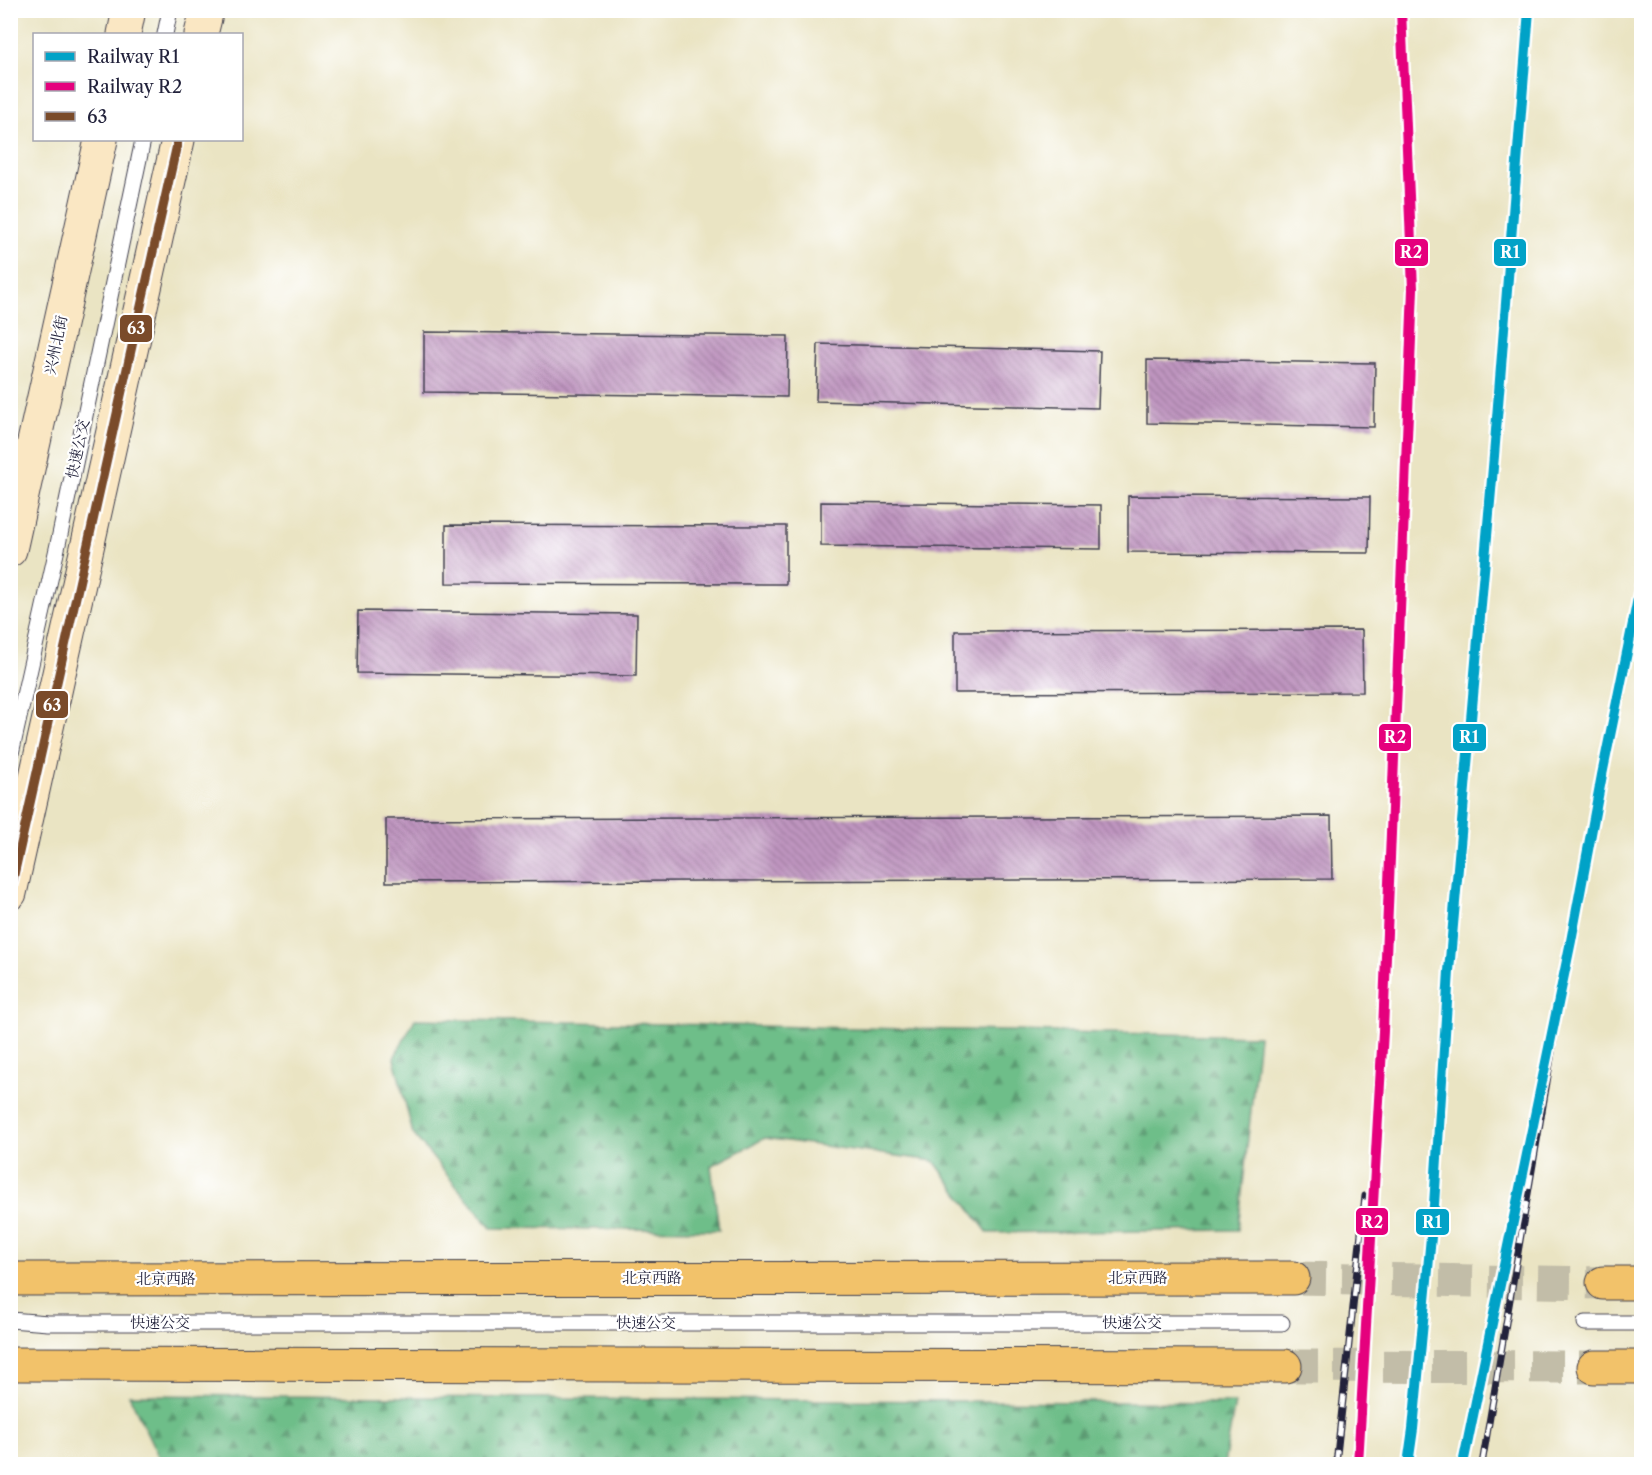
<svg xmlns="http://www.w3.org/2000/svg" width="1652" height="1475" viewBox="0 0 1652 1475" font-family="'Libre Caslon Text','Noto Serif SC',serif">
  <defs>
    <pattern id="forest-firs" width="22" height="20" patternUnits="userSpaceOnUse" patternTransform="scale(1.5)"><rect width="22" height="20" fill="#6ebe89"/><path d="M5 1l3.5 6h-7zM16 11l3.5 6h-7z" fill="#5a9a71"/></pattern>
    <pattern id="building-back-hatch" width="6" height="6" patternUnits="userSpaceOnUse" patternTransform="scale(1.5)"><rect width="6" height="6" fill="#bf95c0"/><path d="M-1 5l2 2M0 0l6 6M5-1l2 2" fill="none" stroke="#9b799d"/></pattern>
  </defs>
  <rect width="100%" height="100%" fill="#fff"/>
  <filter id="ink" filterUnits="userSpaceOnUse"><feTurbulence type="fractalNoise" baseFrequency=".0167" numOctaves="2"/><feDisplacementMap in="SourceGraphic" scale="12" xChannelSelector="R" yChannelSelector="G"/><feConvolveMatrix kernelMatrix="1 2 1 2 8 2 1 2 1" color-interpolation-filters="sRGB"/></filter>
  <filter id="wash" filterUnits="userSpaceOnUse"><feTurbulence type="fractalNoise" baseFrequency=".008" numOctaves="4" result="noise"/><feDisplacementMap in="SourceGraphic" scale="24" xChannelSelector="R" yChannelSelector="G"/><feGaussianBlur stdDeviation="1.35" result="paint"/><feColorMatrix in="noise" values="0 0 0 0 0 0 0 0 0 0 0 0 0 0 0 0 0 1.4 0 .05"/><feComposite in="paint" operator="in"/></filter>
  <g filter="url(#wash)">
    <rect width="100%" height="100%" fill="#eae4c3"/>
    <path fill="url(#forest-firs)" stroke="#487062" stroke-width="1.5" d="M415,1019l844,17 -21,194 -250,3 -54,-72 -169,-23 -54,28 8,64 -228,-2 -78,-94 -19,-76z
      M129,1395l1106,8 -11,61h-1062z"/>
    <g id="blocks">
      <path fill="url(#building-back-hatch)" d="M424,332l364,4 -1,61 -363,-5z
        M818,344l282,7 -2,57 -282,-7z
        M1147,360l228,3 -1,64 -227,-4z
        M1128,496l242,1 -1,56 -241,-1z
        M821,502l280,3v44l-280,-3z
        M446,525l340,1v58l-340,-1z
        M358,611l279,3 -1,62 -279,-3z
        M1362,630l1,62 -408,1v-62z
        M1331,816l1,63 -946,3v-63z"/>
    </g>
  </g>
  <g filter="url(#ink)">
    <use href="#blocks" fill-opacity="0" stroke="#403f4f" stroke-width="1.5"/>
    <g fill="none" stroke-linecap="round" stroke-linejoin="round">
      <path stroke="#c2bda8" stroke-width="33" stroke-dasharray="33 16" stroke-linecap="butt" d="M1293,1278l310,5
        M1285,1366l309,1"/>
      <g stroke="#403f4f" stroke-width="17">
        <path id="lane" d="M165,34l5,-24
          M10,758l48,-214 85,-404
          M10,1320l38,3h1234
          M1585,1323h57"/>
      </g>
      <g stroke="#403f4f" stroke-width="35">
        <path id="secondary" d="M124,34l5,-24
          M201,34l6,-24
          M10,550l91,-410
          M10,893l168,-753"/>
      </g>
      <g stroke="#403f4f" stroke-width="35">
        <path id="primary" d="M10,1279l1283,-1
          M1603,1283h39
          M10,1364l1275,2
          M1594,1367h48"/>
      </g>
      <use href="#lane" stroke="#fff" stroke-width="15"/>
      <use href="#secondary" stroke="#fae7c3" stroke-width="33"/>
      <use href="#primary" stroke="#f2c26a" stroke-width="33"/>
      <g stroke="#22223b" stroke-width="7">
        <path id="rail" d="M1336,1464l29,-268
          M1358,1464l25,-433 30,-742 -12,-279
          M1482,1464l89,-523"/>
      </g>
      <use href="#rail" stroke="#fff" stroke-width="4.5" stroke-dasharray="14" stroke-linecap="butt"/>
      <g stroke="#fff" stroke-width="14">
        <path id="bus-1" d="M10,893l168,-753"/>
      </g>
      <use href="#bus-1" stroke="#7a4b2a" stroke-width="9"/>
      <g stroke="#fff" stroke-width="15">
        <path id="rail-1" d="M1408,1464l5,-35 21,-224 15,-234 45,-515 35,-446
          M1463,1464l108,-523 31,-166 40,-196"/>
      </g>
      <g stroke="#fff" stroke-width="15">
        <path id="rail-2" d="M1358,1464l25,-433 30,-742 -12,-279"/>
      </g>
      <use href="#rail-1" stroke="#02a2c7" stroke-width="10"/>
      <use href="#rail-2" stroke="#e5007d" stroke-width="10"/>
    </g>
  </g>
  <g text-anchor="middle" stroke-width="4.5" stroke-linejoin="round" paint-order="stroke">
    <g font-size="15" fill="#22223b" stroke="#fff">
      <text transform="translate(56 345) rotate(-78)" y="5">兴州北街</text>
      <text transform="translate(78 449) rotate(-78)" y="5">快速公交</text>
      <text x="652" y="1283">北京西路</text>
      <text x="1138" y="1283">北京西路</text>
      <text x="166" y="1284">北京西路</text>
      <text x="160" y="1328">快速公交</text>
      <text x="646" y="1328">快速公交</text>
      <text x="1132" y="1328">快速公交</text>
    </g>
  </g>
  <g stroke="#fff" stroke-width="2">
    <rect x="1394" y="238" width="35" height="29" rx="6" fill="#e5007d"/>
    <rect x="1493" y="238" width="34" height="29" rx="6" fill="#02a2c7"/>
    <rect x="119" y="314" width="34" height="29" rx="6" fill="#7a4b2a"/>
    <rect x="35" y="690" width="34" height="29" rx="6" fill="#7a4b2a"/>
    <rect x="1452" y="723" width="35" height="29" rx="6" fill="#02a2c7"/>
    <rect x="1378" y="723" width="34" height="29" rx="6" fill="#e5007d"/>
    <rect x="1355" y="1207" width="34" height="29" rx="6" fill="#e5007d"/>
    <rect x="1415" y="1208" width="35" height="28" rx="6" fill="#02a2c7"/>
  </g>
  <g font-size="16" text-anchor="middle" font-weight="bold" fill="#fff">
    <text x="1411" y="258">R2</text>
    <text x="1510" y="258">R1</text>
    <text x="136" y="334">63</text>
    <text x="52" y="711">63</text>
    <text x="1469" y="743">R1</text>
    <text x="1395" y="743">R2</text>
    <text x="1372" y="1228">R2</text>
    <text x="1432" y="1228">R1</text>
  </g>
  <rect width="1652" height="1475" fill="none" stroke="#fff" stroke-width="36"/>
  <rect x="33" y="33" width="210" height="108" fill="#ffffff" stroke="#a7a7b1" stroke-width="1.5"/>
  <rect x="45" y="52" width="30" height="9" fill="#02a2c7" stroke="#a7a7b1" stroke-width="1.5"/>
  <text x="87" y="63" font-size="18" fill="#22223b">Railway R1</text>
  <rect x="45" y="82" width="30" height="9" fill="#e5007d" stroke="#a7a7b1" stroke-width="1.5"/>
  <text x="87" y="93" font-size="18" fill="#22223b">Railway R2</text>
  <rect x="45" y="112" width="30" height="9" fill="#7a4b2a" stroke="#a7a7b1" stroke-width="1.5"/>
  <text x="87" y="123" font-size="18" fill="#22223b">63</text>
</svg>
